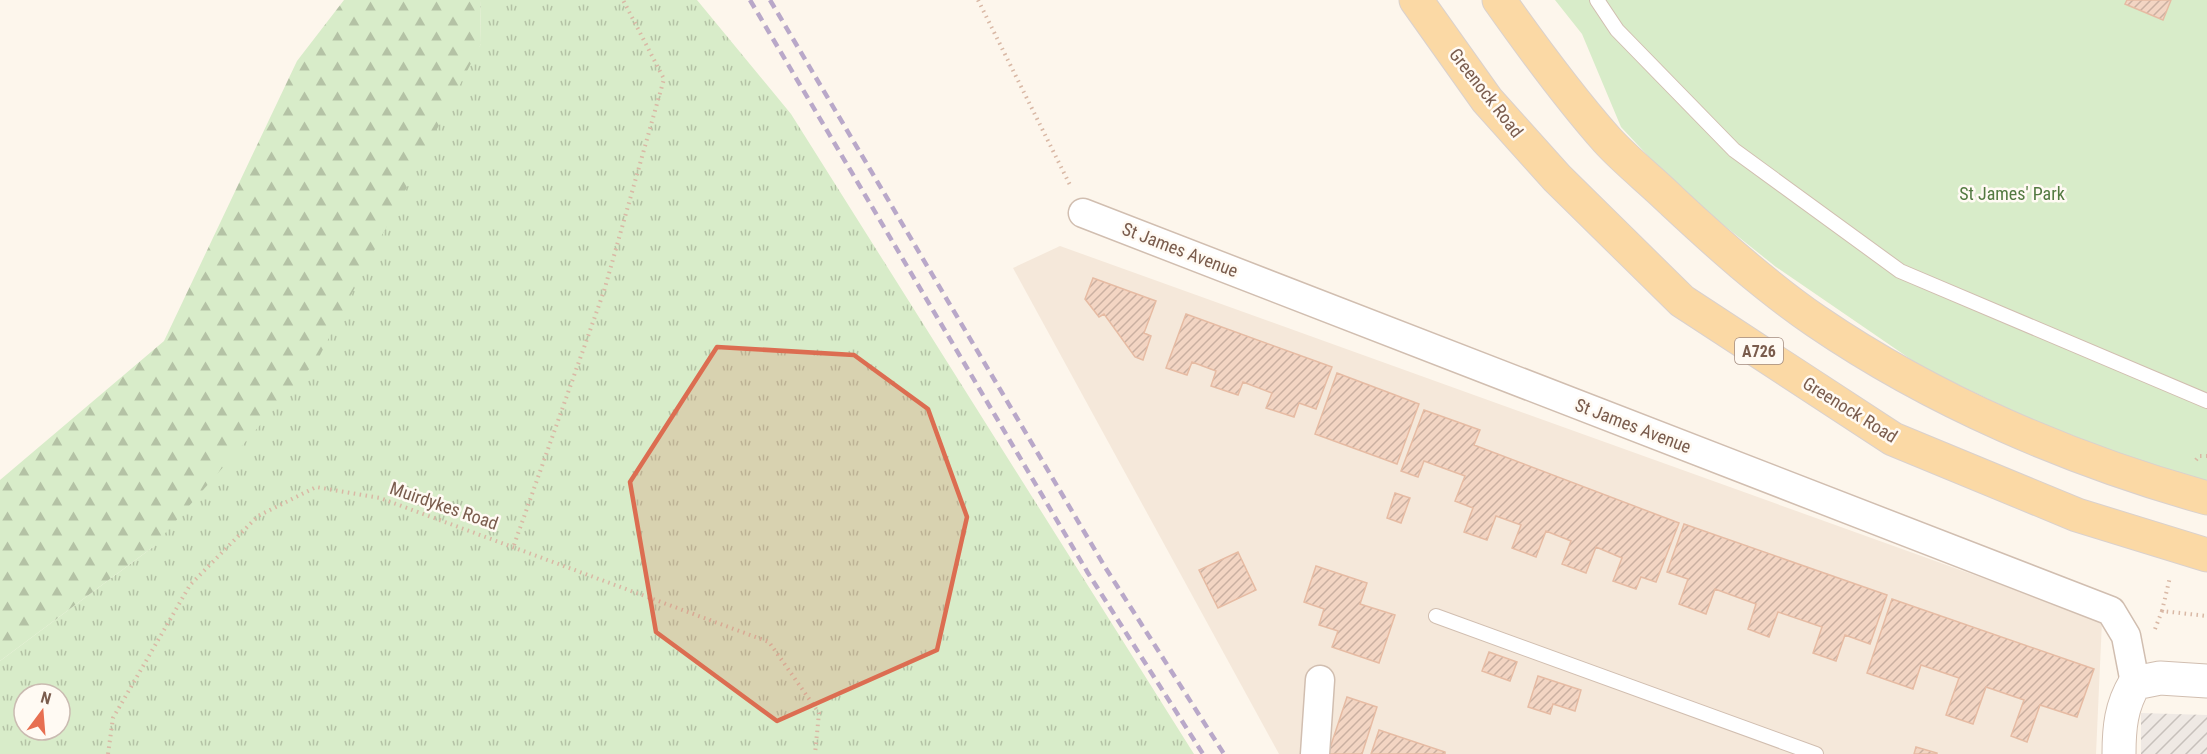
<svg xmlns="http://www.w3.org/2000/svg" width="2207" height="754" viewBox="0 0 2207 754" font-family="'Roboto Condensed',sans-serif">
  <defs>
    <pattern id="industrial-furrows" width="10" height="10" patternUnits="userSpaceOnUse" patternTransform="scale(1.5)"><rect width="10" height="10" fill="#efe9e4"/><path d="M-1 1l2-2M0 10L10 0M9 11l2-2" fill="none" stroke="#c7c0bb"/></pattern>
    <pattern id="grass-tufts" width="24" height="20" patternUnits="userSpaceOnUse" patternTransform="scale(1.5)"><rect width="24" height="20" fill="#d8ecc9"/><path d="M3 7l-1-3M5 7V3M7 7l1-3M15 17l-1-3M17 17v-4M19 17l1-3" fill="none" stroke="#b4c2a5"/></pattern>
    <pattern id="forest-firs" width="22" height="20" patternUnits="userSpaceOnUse" patternTransform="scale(1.5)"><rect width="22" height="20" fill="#d8ecc9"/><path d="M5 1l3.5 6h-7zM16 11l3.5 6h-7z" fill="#b4c2a5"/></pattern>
    <pattern id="building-hatch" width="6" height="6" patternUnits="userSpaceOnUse" patternTransform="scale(1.5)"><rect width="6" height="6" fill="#f3d5c3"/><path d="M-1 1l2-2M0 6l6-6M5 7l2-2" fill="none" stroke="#cab0a1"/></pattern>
  </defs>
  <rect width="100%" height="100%" fill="#fdf6ec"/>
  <path fill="#f5e8da" d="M1060,246l1042,375 -6,133h-817l-266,-486z"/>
  <path fill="url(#industrial-furrows)" d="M2141,713l66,2v39h-66z"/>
  <path fill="url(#grass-tufts)" fill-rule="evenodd" d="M480,0h217l94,114 403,640h-1194v-93l153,-114 328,-503zM24,694h36v36h-36z"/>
  <path fill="url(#forest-firs)" d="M344,0h136l1,44 -163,315 -165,188 -153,114v-181l164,-139 133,-280z"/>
  <path fill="#d8ecc9" d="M1555,0h652v482l-47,-13 -130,-50 -108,-52 -146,-100 -96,-77 -59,-63 -39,-93z"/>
  <path fill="url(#building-hatch)" stroke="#e6bba3" stroke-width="1.5" d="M2127,0h44l-8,20 -38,-16z
    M1093,278l63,23 -12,32 7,3 -8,24 -8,-3 -31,-43 -5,3 -14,-18z
    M1186,314l146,53 -16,42 -17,-6 -5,14 -28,-9 6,-15 -29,-11 -5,13 -27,-9 5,-15 -24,-9 -5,13 -21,-7z
    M1337,373l82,31 -22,60 -82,-30z
    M1424,410l56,20 -6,15 205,78 -23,59 -15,-5 -5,12 -23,-8 9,-23 -26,-11 -10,26 -24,-9 9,-23 -25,-10 -10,26 -24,-9 9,-23 -25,-9 -9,24 -23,-8 9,-24 -18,-7 10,-25 -41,-15 -6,16 -17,-6z
    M1395,493l15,5 -9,25 -14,-5z
    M1684,524l203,71 -17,49 -25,-9 -9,26 -23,-8 9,-26 -44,-15 -9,25 -21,-8 8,-25 -41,-15 -9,25 -27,-10 9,-25 -21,-7z
    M1238,552l18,38 -38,18 -19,-38z
    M1316,566l51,17 -7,21 35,11 -16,48 -47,-16 6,-16 -19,-6 5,-16 -20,-7z
    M1892,599l202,70 -17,48 -37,-12 -13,37 -16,-6 13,-36 -38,-13 -13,37 -27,-9 13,-37 -38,-13 -8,24 -46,-16z
    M1489,652l28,10 -7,19 -28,-10z
    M1538,676l43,14 -6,21 -22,-7 -3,10 -22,-7z
    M1347,697l30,10 -15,47h-34z
    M1379,730l66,22v2h-74z
    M1916,747l21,6v1h-23z"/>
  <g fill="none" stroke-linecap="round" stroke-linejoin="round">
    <g stroke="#d1beb0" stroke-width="16">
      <path id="service" d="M1597,0l20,30 117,120 166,121 307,130
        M1436,616l380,138"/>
    </g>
    <g stroke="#d1beb0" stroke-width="31">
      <path id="minor" d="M1083,213l1028,398 15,25 9,47
        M1315,754l5,-74"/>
    </g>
    <g stroke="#d1beb0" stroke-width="35">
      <path id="tertiary" d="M2119,754c0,-26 2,-48 16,-71l25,-5 47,3"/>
    </g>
    <g stroke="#dad1cd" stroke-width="35">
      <path id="primary" d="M1416,0l71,100 70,78 125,123 211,138 184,76 130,40
        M1499,0c34,48 69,96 108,140 20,22 45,41 66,62 45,42 92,84 143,119 117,80 255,139 391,177"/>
    </g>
    <path stroke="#d9b8a5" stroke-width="4" stroke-dasharray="1.5 4.5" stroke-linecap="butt" d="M978,0l93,187
      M2196,460l3,-4h8
      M514,545l90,-254 60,-212 -41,-79
      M2162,611l8,-34
      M2155,629l7,-18 45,5
      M108,754l5,-36 77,-133 68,-69 58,-29 64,11 389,144 50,71 -4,41"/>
    <use href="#service" stroke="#fff" stroke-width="14"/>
    <use href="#minor" stroke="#fff" stroke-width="28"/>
    <use href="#tertiary" stroke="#fff" stroke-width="33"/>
    <use href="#primary" stroke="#fbd9a5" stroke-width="33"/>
    <path stroke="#b9a8c9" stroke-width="4.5" stroke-dasharray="9 6" stroke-linecap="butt" d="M750,0l338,573 115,181
      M770,0l335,567 119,187"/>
  </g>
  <path fill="#dc6d51" fill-opacity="0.2" stroke="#dc6d51" stroke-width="4.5" stroke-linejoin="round" d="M717,347l137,8 74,54 39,108 -30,133 -160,71 -121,-89 -26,-150z"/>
  <g text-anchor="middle" stroke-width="5" stroke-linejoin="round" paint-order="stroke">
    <rect fill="#fffaf3" stroke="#a28b7f" stroke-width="1.5" x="1735" y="338" width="48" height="26" rx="4.5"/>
    <g font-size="16" font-weight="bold" fill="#7a5c4d">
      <text x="1759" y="357">A726</text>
    </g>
    <g font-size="18" fill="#7a5c4d" stroke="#fffaf3">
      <text transform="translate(1486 93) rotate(52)" y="6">Greenock Road</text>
      <text transform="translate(1180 250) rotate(21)" y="6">St James Avenue</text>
      <text transform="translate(1850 410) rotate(32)" y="6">Greenock Road</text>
      <text transform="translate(1633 426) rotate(21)" y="6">St James Avenue</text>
      <text transform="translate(444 506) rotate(19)" y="6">Muirdykes Road</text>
    </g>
    <g font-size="18" fill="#537a41" stroke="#fffaf3">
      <text x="2012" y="200">St James' Park</text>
    </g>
  </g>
  <g transform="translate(42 712) rotate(16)"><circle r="28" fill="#fffaf3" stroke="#cabbb1" stroke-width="1.5"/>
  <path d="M0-4.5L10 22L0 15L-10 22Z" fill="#e76f51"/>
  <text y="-9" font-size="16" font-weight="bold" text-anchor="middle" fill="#7a5c4d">N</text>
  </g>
</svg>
